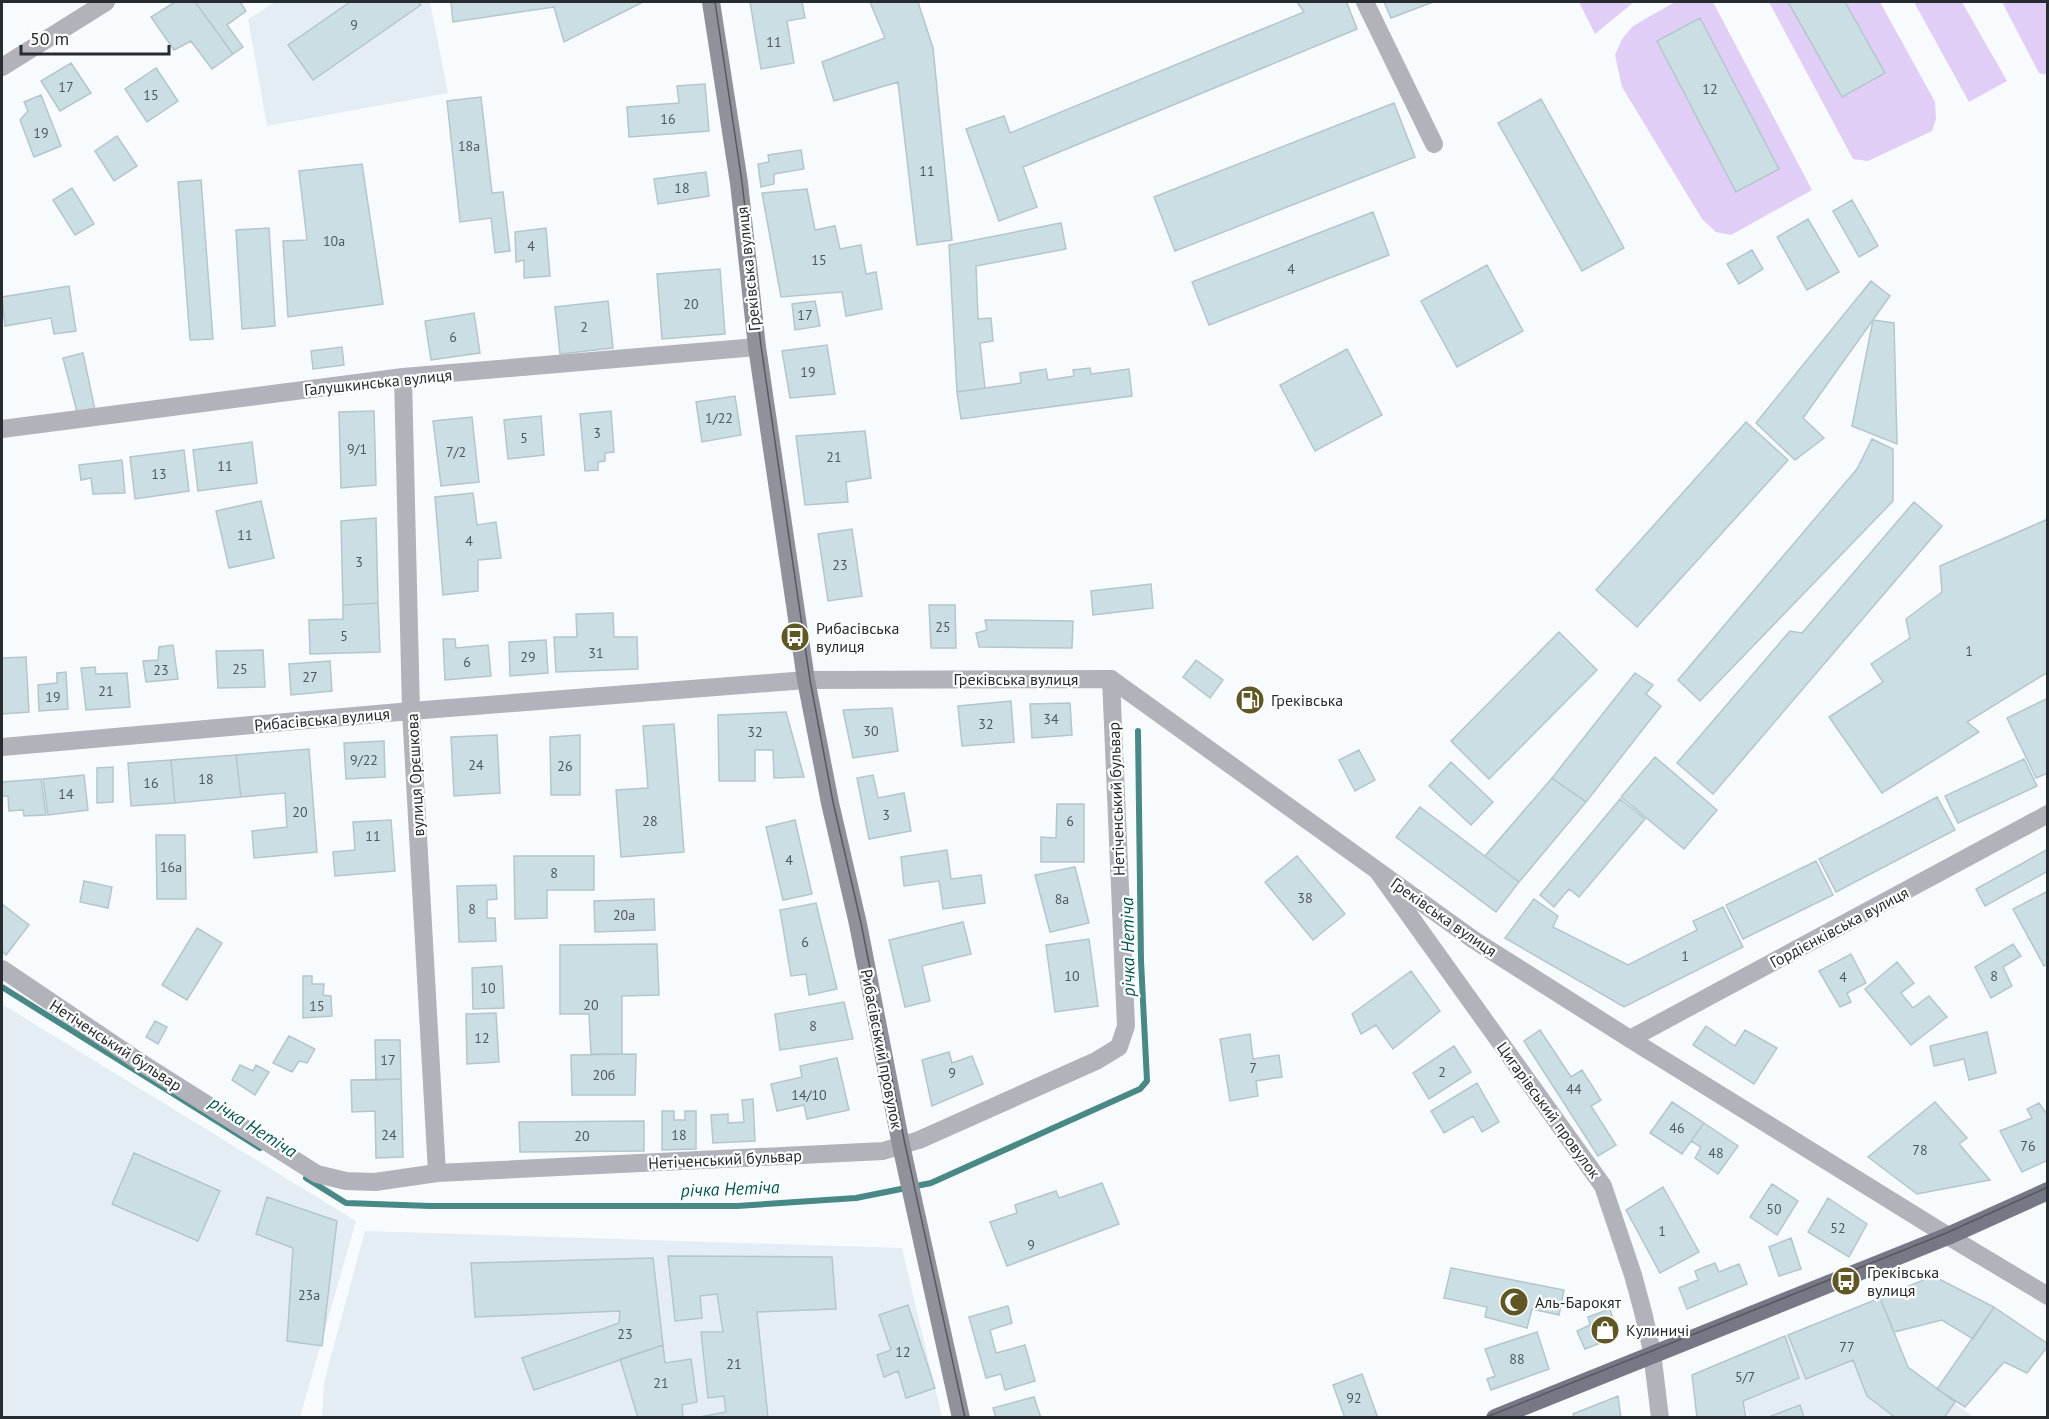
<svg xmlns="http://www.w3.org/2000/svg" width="2049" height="1419" viewBox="0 0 2049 1419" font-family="'PT Sans',sans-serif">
  <rect width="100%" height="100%" fill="#f8fbfe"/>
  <path fill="#e5edf4" d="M275,2h155l18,91 -181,33 -19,-107z
    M2,1004l354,217 -56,196h-298z
    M365,1231l537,17 40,169 -620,1 2,-36z
    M1863,1305l45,62 65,50h-224l-6,-16 56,-23 -14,-42z"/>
  <path fill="#e0cef6" d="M1579,2h55l-39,32z
    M1675,2h38l99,188 -81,45 -15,-3 -14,-13 -80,-132 -7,-32 7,-16 11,-13z
    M1769,2h111l55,100 1,17 -4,12 -64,30 -15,-2z
    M1914,2h48l45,79 -38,21z
    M2002,2h45v73l-8,-2z"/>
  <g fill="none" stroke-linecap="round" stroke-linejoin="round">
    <path stroke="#488885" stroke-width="6" d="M2,987l258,161
      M306,1178l40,25 84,3h307l119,-8 75,-15 209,-94 7,-8 -6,-120 -3,-230"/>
  </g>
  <path fill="#cadee4" stroke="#b3c6cc" stroke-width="1.5" d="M175,2h20l38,52 -21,15 -21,-28 -17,9 -23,-33z
    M195,2h45l6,9 -19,14 16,22 -10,7z
    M350,2h68l3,3 -108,75 -25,-35z
    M451,2h192l-79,40 -10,-35 -101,15z
    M750,2h52l3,16 -18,3 7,42 -33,6z
    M870,2h48l15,46 19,192 -35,5 -19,-163 -64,19 -12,-39 63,-24z
    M1297,2h52l-2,1 10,26 -334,138 14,40 -38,14 -33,-92 38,-13 6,17 294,-121z
    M1384,2h49l-42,16z
    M1788,2h57l40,71 -43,24z
    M1700,18l79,151 -43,23 -79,-151z
    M71,63l20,30 -31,18 -19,-30z
    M156,68l22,33 -31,21 -22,-33z
    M705,84l4,47 -80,6 -2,-30 52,-4 -2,-17z
    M41,95l20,51 -27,11 -14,-37 8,-9 -4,-9z
    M481,97l11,96 11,-1 7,59 -15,2 -4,-35 -31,4 -13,-121z
    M1541,99l83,149 -42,23 -84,-148z
    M1394,103l21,54 -240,94 -21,-54z
    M117,136l20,30 -23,15 -19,-30z
    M801,150l3,19 -30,5v10l-13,3 -3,-23 11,-2 -1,-7z
    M362,164l21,140 -95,13 -5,-76 24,-1 -8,-69z
    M706,172l3,24 -51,8 -4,-25z
    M201,180l12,159 -23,1 -12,-158z
    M72,188l22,36 -19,11 -22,-35z
    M807,189l8,41 20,-4 5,23 21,-4 5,29 10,-2 6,37 -36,7 -4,-24 -61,5 -19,-104z
    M1852,200l26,46 -19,11 -26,-46z
    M1373,212l16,43 -180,70 -17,-43z
    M1808,219l31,53 -32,18 -30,-53z
    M1061,223l5,26 -90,17 2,53 13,-1 2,23 -13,2 5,45 -28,4 -8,-147z
    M269,228l6,98 -33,3 -6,-99z
    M546,228l4,48 -26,2v-18l-8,2 -1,-30z
    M1752,250l11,19 -24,15 -12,-20z
    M1487,265l36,66 -66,36 -36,-66z
    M720,269l5,65 -63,5 -5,-65z
    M1871,281l19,15 -87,122 21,20 -29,22 -39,-37z
    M69,286l7,45 -22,3 -3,-16 -46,8 -3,-29z
    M608,301l5,47 -53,6 -5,-47z
    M815,301l5,25 -25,4 -3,-26z
    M474,313l6,40 -49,7 -6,-39z
    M1873,320l21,3 3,121 -45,-18z
    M827,345l8,49 -45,4 -8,-47z
    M342,347l2,18 -31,4 -2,-18z
    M1347,349l35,66 -67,36 -35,-66z
    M83,353l12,57 -18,2 -14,-54z
    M1090,368l1,6 38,-5 3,27 -171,23 -4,-27 64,-9 -1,-10 26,-4 2,11 26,-4 -1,-6z
    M735,396l6,39 -39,7 -6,-40z
    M374,411l2,74 -35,3 -2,-76z
    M611,411l3,41 -9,1v8l-7,1v8l-13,1 -5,-57z
    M541,416l3,39 -36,4 -4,-39z
    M472,417l7,65 -38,4 -8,-65z
    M1746,422l42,38 -151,167 -41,-37z
    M865,431l6,47 -25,4 2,20 -43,3 -9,-69z
    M1872,439l21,10v52l-193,200 -22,-21 179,-211z
    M252,442l5,41 -59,8 -5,-41z
    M184,450l5,41 -54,8 -5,-42z
    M122,460l3,33 -32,1 -2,-16 -10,2 -2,-15z
    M473,493l4,32 19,-3 5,36 -23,2v31l-35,4 -8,-98z
    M261,501l13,57 -45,10 -13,-57z
    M1914,502l28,24 -229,268 -36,-31 113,-132 12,2z
    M376,518l2,85 -35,2 -2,-84z
    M2048,519v153l-81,50 12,10 -97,61 -53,-76 54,-35 -12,-18 39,-26 -4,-19 36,-27 -2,-26z
    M852,529l10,67 -34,5 -10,-67z
    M1151,584l2,24 -60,7 -2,-24z
    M378,603l2,49 -70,2 -1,-34 34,-1v-14z
    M929,605h26l1,43h-25z
    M613,613l1,24h23l1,32 -82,3 -2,-35h23l-1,-23z
    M985,620l88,1 -1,27 -93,-1 -3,-14 11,-3z
    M1559,632l38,38 -108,109 -38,-38z
    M443,639h12l1,9 32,-3 3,31 -46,4z
    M546,640l2,33 -38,3 -1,-34z
    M173,645l5,34 -32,3 -3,-21 15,-1 1,-13z
    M263,650l2,37 -47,1 -2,-37z
    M26,657l3,55 -27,2v-56z
    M1196,660l27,20 -13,18 -27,-21z
    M330,661l2,30 -41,4 -2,-31z
    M95,667l1,7 31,-1 3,34 -44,3 -5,-42z
    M66,672l2,37 -29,2 -1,-26 19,-2v-10z
    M1635,673l18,12 -7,9 15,12 -75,96 -34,-24z
    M2048,698v75l-12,5 -29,-60z
    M1011,701l3,41 -52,4 -4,-40z
    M1070,703l2,32 -40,3 -2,-34z
    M892,708l6,43 -45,7 -10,-48z
    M786,712l18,65 -30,1 -1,-28h-18v31h-36l-1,-66z
    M674,724l10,128 -63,5 -5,-67 32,-2 -5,-62z
    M497,735l3,58 -46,3 -3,-59z
    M580,735v60h-29l-1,-58z
    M384,741l1,36 -39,2 -2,-36z
    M309,749l8,103 -63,6 -2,-27 35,-4 -2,-34 -44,4 -5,-42z
    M1359,750l16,30 -20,11 -16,-31z
    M236,755l5,42 -66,6 -4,-43z
    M1655,757l62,53 -33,39 -63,-52z
    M2024,759l13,27 -79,37 -13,-27z
    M171,760l4,43 -44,3 -3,-43z
    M1451,762l42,40 -22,23 -42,-39z
    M113,767v35l-16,1v-35z
    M84,775l4,35 -40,5 -5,-36z
    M873,775l5,23 26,-5 7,38 -42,8 -12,-61z
    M1552,778l34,24 -67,80 -34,-26z
    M41,779l5,36 -22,1 -1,-6 -14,1 -1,-15h-6v-14z
    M1937,797l18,33 -119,62 -17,-33z
    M1620,799l25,20 -66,78 -10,-8 -15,18 -14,-12z
    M1057,804h27v58h-43v-25l15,1z
    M1420,807l99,75 -23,30 -100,-75z
    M391,820l4,51 -60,5 -2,-24 22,-2 -2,-28z
    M795,820l17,74 -29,6 -17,-73z
    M156,835h29l1,64h-29z
    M2048,849v22l-63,35 -9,-17z
    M947,850l4,29 30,-4 4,28 -42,6 -4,-28 -35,5 -3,-29z
    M514,856h80v34h-47v28l-32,1z
    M1297,856l48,58 -32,26 -48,-58z
    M1816,861l17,34 -90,44 -17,-34z
    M1075,867l14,56 -39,9 -15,-57z
    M84,881l28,6 -4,21 -28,-6z
    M496,885l1,14 -10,1v18h8l1,23 -37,1 -2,-56z
    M2048,891v73l-4,2 -31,-57z
    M654,899l1,31 -60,2 -1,-31z
    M1534,899l24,17 -5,11 75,38 69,-35 -4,-9 30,-14 20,40 -119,60 -119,-69z
    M816,903l21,86 -28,6 -3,-21 -15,2 -11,-66z
    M2,904l27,21 -23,30 -4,-4z
    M963,922l8,32 -49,12 8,35 -25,6 -16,-67z
    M197,928l25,15 -35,57 -25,-15z
    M1089,939l9,67 -43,6 -9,-67z
    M657,944l2,51 -37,1v58h-31l-2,-40h-29v-69z
    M2013,944l8,12 -18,11 9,19 -21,12 -16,-31z
    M1851,954l15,29 -19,10 4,9 -11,5 -21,-36z
    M1897,962l17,21 -13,10 12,15 16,-12 18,21 -36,28 -46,-56z
    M502,966l2,42 -31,1 -1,-41z
    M1411,971l29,40 -47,38 -17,-24 -15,9 -9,-20z
    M303,976h9v8h12l-1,11 8,1 1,20 -29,2z
    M844,1002l9,37 -73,11 -5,-36z
    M496,1013l3,49 -32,2 -1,-50z
    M155,1021l12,6 -9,17 -12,-7z
    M1706,1026l29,20 10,-16 32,18 -23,36 -61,-39z
    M1540,1030l31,47 11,-7 19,30 -10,6 25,39 -18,11 -74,-115z
    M1987,1032l9,41 -27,7 -5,-21 -30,7 -4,-20z
    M1250,1034l3,25 26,-4 3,22 -26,4 2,15 -28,5 -10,-62z
    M289,1036l26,13 -8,14 -8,-2 -7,11 -19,-9z
    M375,1040h25l1,39 -25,1z
    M1454,1046l17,26 -42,27 -16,-26z
    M949,1052l3,11 20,-7 11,28 -51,22 -10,-46z
    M636,1054l-1,41h-63l-1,-40z
    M837,1058l12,52 -42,9 -3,-14 -27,6 -6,-27 31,-7 -2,-11z
    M240,1065l13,6 3,-6 13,7 -14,23 -23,-15z
    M401,1079l2,78 -27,1 -1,-47 -23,1 -1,-32z
    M1477,1083l22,39 -17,10 -9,-16 -29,17 -13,-22z
    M753,1099l2,42 -42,2 -2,-28 17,-1v9l16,-1 -2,-22z
    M1672,1102l32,21 -22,31 -32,-21z
    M1935,1102l32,36 -8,6 31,36 -73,14 -49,-37z
    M2039,1103l9,13v44l-26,12 -22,-41 32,-13 -5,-9z
    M662,1111h12v9h11v-9h11v38l-34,1z
    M644,1121v30l-124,1 -1,-30z
    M1704,1123l34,23 -20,28 -23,-16 6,-11 -10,-6z
    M134,1153l86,38 -22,50 -86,-37z
    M1102,1183l17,41 -112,42 -17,-44 27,-9 -2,-8 41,-14 3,7z
    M1772,1184l26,17 -21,34 -27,-18z
    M1663,1187l36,65 -39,21 -34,-63z
    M267,1197l70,24 -15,125 -35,-5 6,-93 -37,-14z
    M1828,1198l39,26 -18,33 -41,-25z
    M1791,1238l10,31 -22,7 -10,-29z
    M668,1256l164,1 4,52 -79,3 11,106h-74l32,-6 -2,-16 -16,2 -7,-66h22l-6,-38 -17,2 2,22 -27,3z
    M653,1258l10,87 -129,45 -12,-32 97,-35 1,-12 -145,6 -4,-54z
    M1715,1263l4,9 20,-8 8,20 -60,25 -8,-21 19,-8 -3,-9z
    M1451,1268l113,22 -5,25 -27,-6 -5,19 -42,-11 2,-10 -43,-9z
    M1933,1276l61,31 -21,32 -31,-19 -48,12 -14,-34z
    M1880,1298l28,69 47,35 -11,16h-48l-29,-22 -14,-36 -47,19 -18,-44z
    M908,1305l27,83 -29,10 -8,-27 -14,6 -7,-22 14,-5 -12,-35z
    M1008,1306l4,17 -22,7 6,23 29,-8 10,36 -30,9 -4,-16 -15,4 -17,-61z
    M1994,1307l54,37v2l-21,27 -23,-11 -39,45 -28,-18z
    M1610,1309l8,27 -33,13 -8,-18 13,-6 -2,-8z
    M1537,1332l12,37 -58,21 -4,-11 8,-3 -10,-27z
    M1785,1336l14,42 -56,23 3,17h-49l-5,-43z
    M663,1345l2,18 26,-4 6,43 -15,3 1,13h-45l-18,-59z
    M1362,1374l16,44h-33l-12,-33z
    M1618,1396l3,22h-47l-1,-4z
    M1034,1397l7,21h-45l-3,-10z
    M1800,1405l4,13h-38z"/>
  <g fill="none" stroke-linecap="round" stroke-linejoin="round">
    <path stroke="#b2b3ba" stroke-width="18" d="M1365,2l69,142
      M2,67l104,-65
      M403,377l8,334 26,462
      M2,429l401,-52 354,-30
      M1379,873l224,313 30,89 10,37 9,40 8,66
      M2,969l141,95 174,110 29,7 29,1 62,-9 446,-22 36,-11 177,-79 23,-14 7,-21 -15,-347
      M1630,1039l418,-225"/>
    <path stroke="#b2b3ba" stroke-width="18" d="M2,747l409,-36 395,-31 305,-1 363,261 156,99 318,197 100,60"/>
    <path stroke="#8f919b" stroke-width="18" d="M711,2l28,181 18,164 49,333 24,123 28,121 43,221 60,273"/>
    <path stroke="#767885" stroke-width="18" d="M1495,1418l453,-182 100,-45"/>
    <path stroke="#565a5e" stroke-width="1.5" d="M715,2l27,180 19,164 49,334 23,122 28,121 44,221 60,274
      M1484,1418l460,-184 104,-47"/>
  </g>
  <defs>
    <g id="bus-disc" transform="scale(1.5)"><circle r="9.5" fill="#5f5824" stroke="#fff"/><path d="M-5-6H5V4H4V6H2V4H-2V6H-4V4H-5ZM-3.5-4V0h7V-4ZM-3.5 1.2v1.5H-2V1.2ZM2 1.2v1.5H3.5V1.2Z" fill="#fff"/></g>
    <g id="fuel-disc" transform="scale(1.5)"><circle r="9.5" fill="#5f5824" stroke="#fff"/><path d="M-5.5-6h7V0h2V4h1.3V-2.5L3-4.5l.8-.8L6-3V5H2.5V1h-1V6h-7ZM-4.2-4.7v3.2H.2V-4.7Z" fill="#fff"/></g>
    <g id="mosque-disc" transform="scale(1.5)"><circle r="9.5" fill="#5f5824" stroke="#fff"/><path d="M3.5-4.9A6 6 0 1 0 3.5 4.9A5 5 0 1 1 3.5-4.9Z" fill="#fff"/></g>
    <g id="shop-disc" transform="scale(1.5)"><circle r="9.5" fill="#5f5824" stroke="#fff"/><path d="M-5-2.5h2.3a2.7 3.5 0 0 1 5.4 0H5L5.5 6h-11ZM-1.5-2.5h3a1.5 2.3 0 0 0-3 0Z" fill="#fff"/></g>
  </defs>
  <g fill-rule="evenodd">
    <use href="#bus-disc" x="795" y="637"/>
    <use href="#fuel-disc" x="1250" y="700"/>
    <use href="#bus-disc" x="1846" y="1281"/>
    <use href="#mosque-disc" x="1514" y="1302"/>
    <use href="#shop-disc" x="1605" y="1330"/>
  </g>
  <g text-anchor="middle" stroke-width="4.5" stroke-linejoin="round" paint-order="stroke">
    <g font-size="14" fill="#50585d">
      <text x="354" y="30">9</text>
      <text x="774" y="47">11</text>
      <text x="66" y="92">17</text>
      <text x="1710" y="94">12</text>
      <text x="151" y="100">15</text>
      <text x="668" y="124">16</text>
      <text x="41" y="138">19</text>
      <text x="469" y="151">18а</text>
      <text x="927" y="176">11</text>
      <text x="682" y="193">18</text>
      <text x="334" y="246">10а</text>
      <text x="531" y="251">4</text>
      <text x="819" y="265">15</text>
      <text x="1291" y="274">4</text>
      <text x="691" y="309">20</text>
      <text x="805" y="320">17</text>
      <text x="584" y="332">2</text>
      <text x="453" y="342">6</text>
      <text x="808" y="377">19</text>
      <text x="719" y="423">1/22</text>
      <text x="597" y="438">3</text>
      <text x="524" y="443">5</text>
      <text x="357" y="454">9/1</text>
      <text x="456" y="457">7/2</text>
      <text x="834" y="462">21</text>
      <text x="225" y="471">11</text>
      <text x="159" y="479">13</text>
      <text x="245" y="540">11</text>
      <text x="469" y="546">4</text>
      <text x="359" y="567">3</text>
      <text x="840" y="570">23</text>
      <text x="943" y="632">25</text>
      <text x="344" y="641">5</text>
      <text x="1969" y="656">1</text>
      <text x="596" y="658">31</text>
      <text x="528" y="662">29</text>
      <text x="467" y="667">6</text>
      <text x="240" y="674">25</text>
      <text x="161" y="675">23</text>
      <text x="310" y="682">27</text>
      <text x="106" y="696">21</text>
      <text x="53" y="702">19</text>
      <text x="1051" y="724">34</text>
      <text x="986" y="729">32</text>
      <text x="871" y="736">30</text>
      <text x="755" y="737">32</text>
      <text x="364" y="765">9/22</text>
      <text x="476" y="770">24</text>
      <text x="565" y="771">26</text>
      <text x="206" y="784">18</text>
      <text x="151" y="788">16</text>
      <text x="66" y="799">14</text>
      <text x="300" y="817">20</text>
      <text x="886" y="820">3</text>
      <text x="650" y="826">28</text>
      <text x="1070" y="826">6</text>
      <text x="373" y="841">11</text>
      <text x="789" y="865">4</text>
      <text x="171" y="872">16а</text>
      <text x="554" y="878">8</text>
      <text x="1305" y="903">38</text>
      <text x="1062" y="904">8а</text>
      <text x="472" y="914">8</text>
      <text x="624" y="920">20а</text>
      <text x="805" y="947">6</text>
      <text x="1685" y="961">1</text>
      <text x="1072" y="981">10</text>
      <text x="1994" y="981">8</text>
      <text x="1843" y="982">4</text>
      <text x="488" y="993">10</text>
      <text x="591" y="1010">20</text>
      <text x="317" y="1011">15</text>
      <text x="813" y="1031">8</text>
      <text x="482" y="1043">12</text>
      <text x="388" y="1065">17</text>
      <text x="1253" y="1073">7</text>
      <text x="1442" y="1077">2</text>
      <text x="952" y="1078">9</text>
      <text x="604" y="1080">20б</text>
      <text x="1574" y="1094">44</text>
      <text x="809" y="1100">14/10</text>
      <text x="1677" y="1133">46</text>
      <text x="389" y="1140">24</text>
      <text x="679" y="1140">18</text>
      <text x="582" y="1141">20</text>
      <text x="2028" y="1151">76</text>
      <text x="1920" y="1155">78</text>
      <text x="1716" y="1158">48</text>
      <text x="1774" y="1214">50</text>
      <text x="1838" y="1233">52</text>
      <text x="1662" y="1236">1</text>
      <text x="1031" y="1250">9</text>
      <text x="309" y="1300">23а</text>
      <text x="625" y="1339">23</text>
      <text x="1847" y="1352">77</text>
      <text x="903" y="1357">12</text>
      <text x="1517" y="1364">88</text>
      <text x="734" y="1369">21</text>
      <text x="1745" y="1382">5/7</text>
      <text x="661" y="1388">21</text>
      <text x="1354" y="1403">92</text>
    </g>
    <g font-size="16" fill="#272c30" stroke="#fff">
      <text transform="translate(748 269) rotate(-96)" y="6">Греківська вулиця</text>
      <text transform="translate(378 382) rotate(-6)" y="6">Галушкинська вулиця</text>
      <text x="1016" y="685">Греківська вулиця</text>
      <text transform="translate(322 719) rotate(-5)" y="6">Рибасівська вулиця</text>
      <text transform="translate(415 775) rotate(-93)" y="6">вулиця Орєшкова</text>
      <text transform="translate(1116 799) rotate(-92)" y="6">Нетіченський бульвар</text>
      <text transform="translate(1444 917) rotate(35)" y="6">Греківська вулиця</text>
      <text transform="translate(1839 927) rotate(-28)" y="6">Гордієнківська вулиця</text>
      <text transform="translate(116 1045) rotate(33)" y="6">Нетіченський бульвар</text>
      <text transform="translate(882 1049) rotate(79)" y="6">Рибасівський провулок</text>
      <text transform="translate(1549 1110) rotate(54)" y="6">Цигарівський провулок</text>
      <text transform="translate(725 1159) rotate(-3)" y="6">Нетіченський бульвар</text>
    </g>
    <g font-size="16" fill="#272c30" stroke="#fff" text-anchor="start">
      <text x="816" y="634">Рибасівська<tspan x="816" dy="18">вулиця</tspan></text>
      <text x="1271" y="706">Греківська</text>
      <text x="1867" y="1278">Греківська<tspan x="1867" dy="18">вулиця</tspan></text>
      <text x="1535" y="1308">Аль-Барокят</text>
      <text x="1626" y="1336">Кулиничі</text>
    </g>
    <g font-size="18" font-style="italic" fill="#045753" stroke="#fff">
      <text transform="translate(1128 947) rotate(-91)" y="6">річка Нетіча</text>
      <text transform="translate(253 1127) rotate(32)" y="6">річка Нетіча</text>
      <text transform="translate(730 1189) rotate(-2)" y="6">річка Нетіча</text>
    </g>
  </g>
  <rect width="2049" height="1419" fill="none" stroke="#272c30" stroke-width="6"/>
  <path d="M21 45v9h148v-9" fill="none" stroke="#272c30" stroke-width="3"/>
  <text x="30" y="45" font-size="18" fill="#272c30" stroke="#ffffff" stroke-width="4.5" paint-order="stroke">50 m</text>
</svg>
